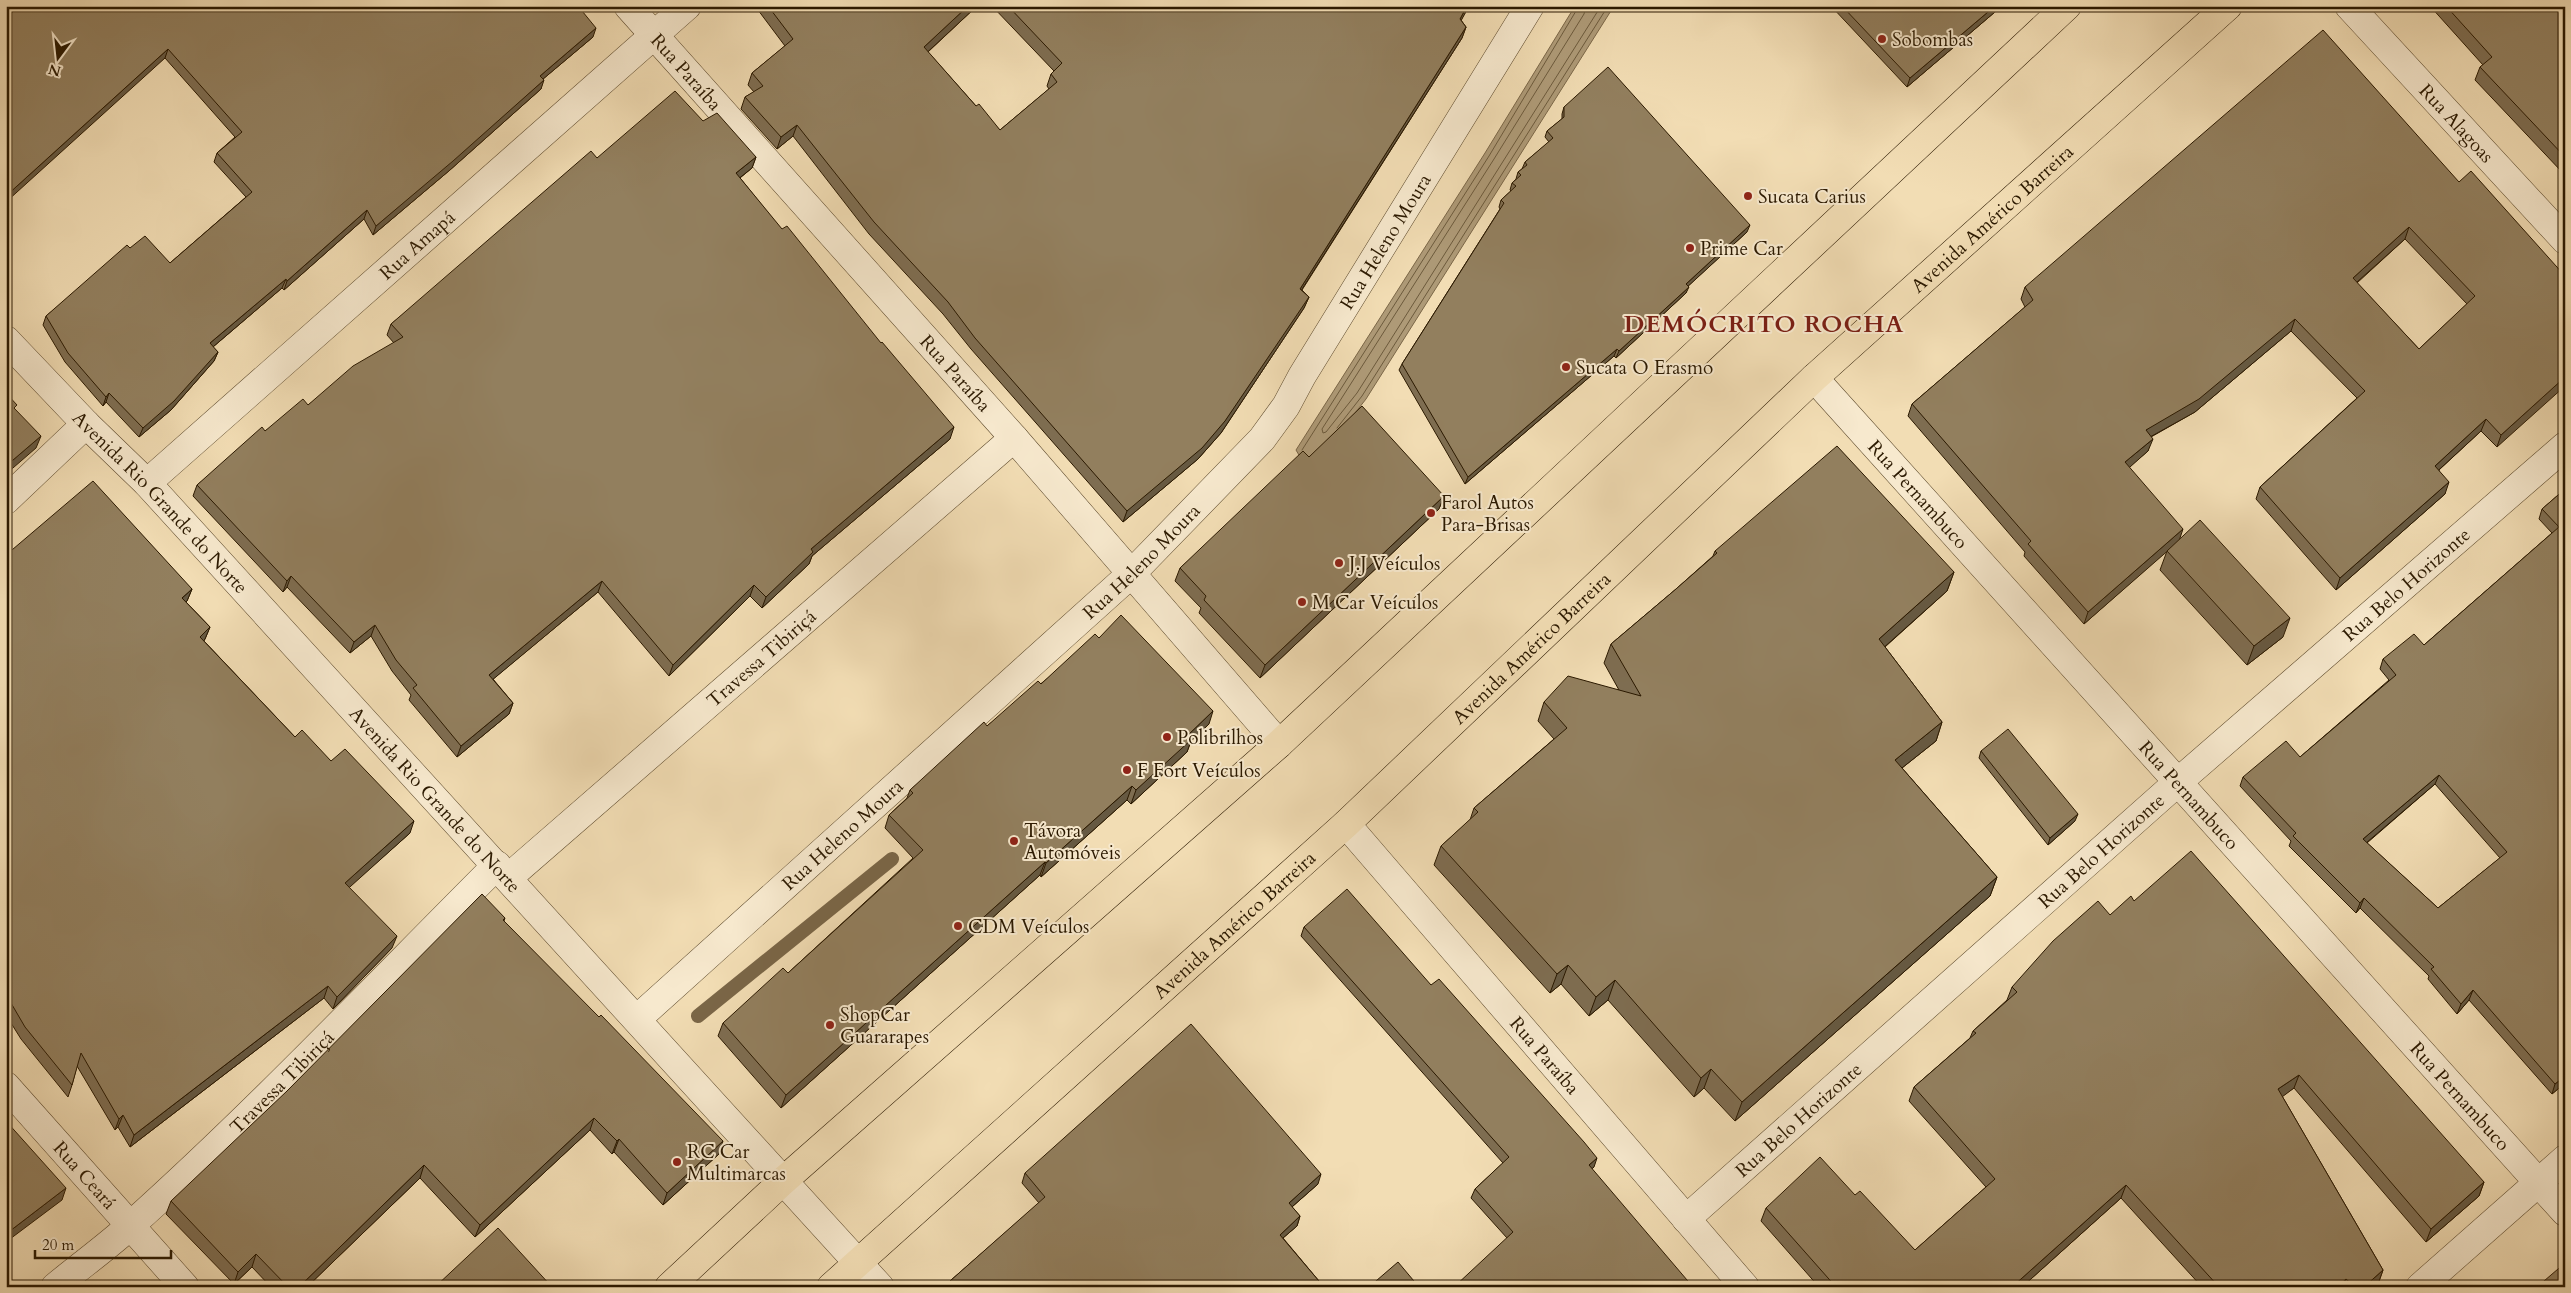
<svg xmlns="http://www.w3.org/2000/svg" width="2571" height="1293" viewBox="0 0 2571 1293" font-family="Cardo,serif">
  <rect width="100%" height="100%" fill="#f2ddb4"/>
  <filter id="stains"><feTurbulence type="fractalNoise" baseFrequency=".004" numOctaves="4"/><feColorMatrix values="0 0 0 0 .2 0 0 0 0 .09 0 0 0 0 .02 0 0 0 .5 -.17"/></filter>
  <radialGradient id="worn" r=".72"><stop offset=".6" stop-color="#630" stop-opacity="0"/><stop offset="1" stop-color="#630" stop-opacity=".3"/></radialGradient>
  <path fill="#ae9a77" stroke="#7a6647" d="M1575,6h39l-248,393 -57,73 -13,-22 189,-297z"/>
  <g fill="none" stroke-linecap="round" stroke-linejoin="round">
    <path stroke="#6c5a3c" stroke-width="1" d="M1586,6l-2,8 -90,145 -172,270 1,4 3,-1 31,-39 244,-387
      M1337,428l25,-32 246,-390
      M1302,450l187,-294 90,-150"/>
    <path stroke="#7a6647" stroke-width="14" d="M698,1016l194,-157"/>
    <g stroke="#5d4a2d" stroke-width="29">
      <g id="minor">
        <path id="s1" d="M628,6l386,432 265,306"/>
        <path id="s2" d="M2349,6l216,234"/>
        <path id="s3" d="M6,340l80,84 61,59 733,804"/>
        <path id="s4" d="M1814,378l751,834"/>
        <path id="s5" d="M147,483l540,-477"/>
        <path d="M6,500l80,-76"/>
        <path id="s6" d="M1346,824l399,463"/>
        <path id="s7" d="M509,877l505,-439"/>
        <path id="s8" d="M637,1019l494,-445 131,-135 24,-33 16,-30 228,-370"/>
        <path id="s9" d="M6,1086l179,201"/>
        <path id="s10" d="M1686,1219l492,-437 387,-336"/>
        <path id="s11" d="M55,1287c25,-21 52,-40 76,-62 128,-115 245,-239 366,-360"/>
        <path d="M2420,1287l145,-128"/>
      </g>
    </g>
    <g stroke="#2b1900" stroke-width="29">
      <g id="major">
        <path d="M669,1287l114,-106 496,-437 788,-738"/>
        <path id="s12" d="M831,1287l515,-463 468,-446 414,-372"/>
      </g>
    </g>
    <use href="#minor" stroke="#f7e9ce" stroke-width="28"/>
    <use href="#major" stroke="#f2ddb4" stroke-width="28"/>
  </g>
  <path fill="#7e6d51" stroke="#2b1900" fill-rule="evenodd" d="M6,6l587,31 -50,42 -2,10 -91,81 -77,65 -9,-16 -80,71 -2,-2 -69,59 5,5 -4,9 -43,49 -32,27 -33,-35 -3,4 -38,-44 -22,-37 3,-9 84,-68 40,15 76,-66 -32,-35 3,-9 18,-16 -70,-79z
    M755,6h222l-49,46 48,54 24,24 49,-41 -2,-3 4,-12 3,-3 -62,-65h477l-8,14 5,7 -4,11 -160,252 7,7 -5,11 -83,125 -23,26 -75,63 -152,-173 -28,-35 -74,-80 -76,-98 -16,13 -36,-40 4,-12 9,-5 -6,-7 4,-12 33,-27z
    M1831,6h171l-95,81z
    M2430,6h135v164l-3,2 -87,-92 5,-13 3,-2z
    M1564,107l183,125 -59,54 -2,7 -70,65 -2,-2 -149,128 -66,-114 3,-6 98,-155 -1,-2 2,-7 10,-9 -1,-1 2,-7 4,-4 2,-7 4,-3 3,-7 24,-20 -4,-5 2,-6 15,-12v-5z
    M703,121l53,36 -4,11 -12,10 210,261 -138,117 -3,8 -47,44 -12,-12 -81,80 -71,-84 -105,87 20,24 -4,11 -52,43 -48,-57 2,-5 -19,-24 -21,-35 -21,17 -63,-66 -4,5 -90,-96 4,-11 68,-54 43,-26 86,-62 -7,-8 4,-11 206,-166z
    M2459,182l106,94 -68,171 -16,-16 -42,39 6,24 -109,96 -80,-91 4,-12 97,-89 -66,-67 -96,81 -44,25 -3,14 -19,16 50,73 104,97 -36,28 -87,-95 7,-19 3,-3 -86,76 -60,-68 1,-4 -117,-136 4,-12 113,-97 -4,-8 4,-12zM2405,239l62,65 -48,45 -62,-66z
    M1309,457l135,39 -5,13 -179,169 -61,-65 2,-5 -26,-27 5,-13z
    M2565,489v594l-13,11 -83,-94 -12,14 -29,-35 1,-3 -69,-68 -4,5 -67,-67 2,-5 -51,-55 3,-9 57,-20 89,-77 -9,-11 3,-10 41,-14 128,-112 -13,-14 3,-10zM2435,784l65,74 -62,50 -71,-65z
    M1715,551l239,21 -7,19 -62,56 57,75 -6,19 -34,27 95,109 -7,19 -255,225 -31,-33 -10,9 -86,-97 -19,16 -28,-32 -11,9 -116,-128 7,-19 29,-26 4,-12 80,-69 -16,-18 6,-19 75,-12 -15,-27 7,-19 65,-55 37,-33z
    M6,555l186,34 -5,12 -1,1 24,25 -5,12 -1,2 91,96 36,24 79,72 -61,54 43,61 -59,61 -9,-11 -194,149 -12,-20 -3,3 -38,-64 -5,19 -4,12 -47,-58 -15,-24z
    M1099,638l110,86 -18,17 -4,11 -56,52 -4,-4 -86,77 -1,-2 -259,233 -63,-72 5,-13 65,-50 125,-115 -28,-30 4,-13 18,-17 3,-8 77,-64z
    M1981,751l94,70 -27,24 -69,-87z
    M2134,901l350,281 -5,14 -53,46 -132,-154 -12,8 101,174 -5,14 -3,3h-173l-81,-89 -99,89h-203l-58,-66 5,-13 89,-13 60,55 71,-63 -77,-86 5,-14 56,-49 3,-7 34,-31 5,-13 98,-72z
    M505,918l-1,3 215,233 -56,51 -49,-53 -2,2 -22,-24 -115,107 -55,-59 -113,109h-36l-19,-20 -18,17 -68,-70 5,-13z
    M1304,927l127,58 163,182 -87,71 -36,-40 4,-9 28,-26 -202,-227z
    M1025,1173l293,11 -26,23 8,9 -3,10 -14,12 41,49h-376l2,-6 89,-78 -17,-20z"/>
  <path fill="#665942" stroke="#2b1900" d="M968,6h9l-57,53 4,-12z
    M1467,6h2l-13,24 4,-11z
    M1995,6h7l-95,81 3,-9z
    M1466,27l-4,11 -167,262 5,-11z
    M596,28l-3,9 -57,48 4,-9z
    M168,49l-3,9 -159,144v-6z
    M544,80l-3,9 -91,81 -77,65 3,-9z
    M797,125l-4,11 -16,13 4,-12z
    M756,157l-4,11 -20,16 4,-11z
    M367,210l-3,9 -80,71 3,-9z
    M1750,225l-3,7 -63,58 2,-6z
    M2409,227l-4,12 -57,51 5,-12z
    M286,279l-4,9 -75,64 3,-9z
    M1689,287l-3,6 -70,65 3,-7z
    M1309,297l-5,11 -83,125 -23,26 -75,63 4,-11z
    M2295,319l-4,12 -96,81 -54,30 5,-12z
    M1617,349l-3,7 -149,128 3,-7z
    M218,352l-4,9 -43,49 -32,27 4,-9z
    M2565,377v9l-68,61 4,-12z
    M109,393l-3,9 -3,4 3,-9z
    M2486,419l-5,12 -51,47 5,-12z
    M954,427l-4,12 -138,117 -3,8 -47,44 4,-11 45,-48z
    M41,436l-5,12 -30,26v-8z
    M2153,439l-5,12 -27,24 4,-13z
    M2449,482l-4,12 -109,96 4,-12z
    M1444,496l-5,13 -179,169 5,-13z
    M2183,529l-4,12 -95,83 4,-12z
    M1954,572l-7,19 -75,67 7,-19z
    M291,576l-4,11 -4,5 4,-11z
    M602,581l-4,11 -113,94 4,-11z
    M754,585l-4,11 -81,80 4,-11z
    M192,589l-5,12 -9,9 4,-12z
    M2290,618l-7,19 -36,28 7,-19z
    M375,625l-4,11 -21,17 4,-11z
    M210,627l-5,12 -9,10 4,-12z
    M513,703l-4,11 -52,43 4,-11z
    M1213,711l-4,13 -18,17 -4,11 -56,52 5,-14 52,-55z
    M1942,722l-6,19 -48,38 7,-19z
    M2439,775l-4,9 -76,65 4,-10z
    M1132,786l-5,14 -86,77 5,-14z
    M2078,814l-3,7 -27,24 2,-7z
    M414,821l-4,12 -69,62 4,-12z
    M1045,862l-5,13 -259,233 5,-13z
    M1997,877l-7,19 -255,225 7,-19z
    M2364,898l-4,10 -4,5 4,-10z
    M397,936l-5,12 -59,61 4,-12z
    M1568,965l-7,19 -11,9 7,-19z
    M1615,980l-7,20 -19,16 7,-19z
    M328,986l-4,12 -194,149 4,-12z
    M2473,990l-4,10 -12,14 4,-10z
    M11,1003l-4,12h-1v-9z
    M1711,1069l-7,19 -10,9 7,-19z
    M2299,1075l-5,13 -20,15 4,-14z
    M2565,1076v7l-13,11 3,-10z
    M123,1115l-5,12 -3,3 4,-11z
    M594,1118l-4,12 -115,107 5,-12z
    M619,1139l-5,13 -2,2 5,-13z
    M723,1141l-4,13 -56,51 4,-12z
    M1597,1158l-3,9 -8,7 3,-9z
    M424,1165l-4,13 -113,109h-8z
    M1321,1174l-3,10 -33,29 4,-10z
    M2484,1182l-5,14 -53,46 5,-13z
    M2126,1185l-5,13 -99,89h-10z
    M66,1188l-4,12 -56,42v-8z
    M1300,1216l-3,10 -21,18 4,-9z
    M256,1254l-4,13 -18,17 4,-12z
    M2383,1270l-5,14 -3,3h-11z
    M2346,1279l-3,8h-6z"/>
  <path fill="#927f5e" stroke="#2b1900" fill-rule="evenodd" d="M6,6h572l18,22 -56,48 4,4 -91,81 -77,65 -9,-16 -80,71 -1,-2 -76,64 8,9 -44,49 -31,27 -34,-35 -3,4 -38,-44 -22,-37 81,-71 3,3 15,-12 25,27 82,-71 -35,-39 25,-21 -74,-83 -162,147z
    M768,6h200l-44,41 52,59 3,-2 21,26 57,-48 -6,-8 11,-11 -54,-57h459l-7,13 6,8 -166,262 9,8 -84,124 -23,27 -75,63 -152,-173 -27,-36 -74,-80 -77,-97 -16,12 -36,-40 18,-11 -11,-13 41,-34z
    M1842,6h153l-85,72z
    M2446,6h119v151l-85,-90 12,-10z
    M2323,30l136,152 12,-11 94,105v101l-64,58 -15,-16 -51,47 14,16 -109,96 -80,-91 105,-96 -70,-72 -96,80 -53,31 7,9 -28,23 58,67 -95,83 -60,-68 3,-3 -119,-137 121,-104 -8,-13zM2409,227l66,69 -56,53 -66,-71z
    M1608,67l142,158 -64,59 3,3 -70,64 -2,-2 -149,128 -66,-113 102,-161 -3,-3 15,-14 -4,-3 9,-8 -3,-3 9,-7 -2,-3 28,-24 -6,-7 17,-14v-10z
    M675,91l28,30 14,-8 39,44 -20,16 46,56 5,-3 94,117 1,-1 72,85 -143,122 2,3 -47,45 -12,-12 -81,80 -71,-84 -113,94 24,28 -52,43 -48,-58 4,-3 -21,-25 -21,-35 -21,17 -63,-66 -4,5 -90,-96 65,-58 3,4 38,-32 5,6 45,-39 50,-29 -12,-13 200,-173 6,7z
    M6,393l11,12 -3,3 27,28 -35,30z
    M1362,406l82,90 -179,169 -61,-65 2,-4 -26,-28 123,-117 6,6z
    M1837,446l117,126 -75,67 63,83 -47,38 102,117 -255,225 -31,-33 -10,9 -86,-98 -19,17 -28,-32 -11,9 -116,-128 37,-34 -4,-4 93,-80 -23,-26 24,-26 73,20 -30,-52 65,-55 41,-36 -2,-2z
    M93,481l99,108 -10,9 28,29 -10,10 95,100 7,-7 29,31 14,-12 69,72 -69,62 52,53 -60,61 -9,-11 -194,149 -11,-20 -4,4 -38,-66 -9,32 -47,-58 -14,-24 -5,3v-451z
    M2565,489v587l-10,8 -82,-94 -12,14 -30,-35 3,-2 -70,-69 -4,5 -67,-67 3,-3 -53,-56 43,-36 14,16 96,-82 -13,-16 31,-25 10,11 135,-118 -17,-18zM2439,775l68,77 -69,56 -75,-69z
    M2200,520l90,98 -36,28 -87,-95z
    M1121,615l92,96 -25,24 4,4 -56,51 -4,-4 -86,77 -1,-1 -259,233 -63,-72 60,-55 5,5 135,-123 -34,-35 24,-22 -3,-3 74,-68 3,4 51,-45 3,3 54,-50 4,4z
    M2008,729l70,85 -28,24 -69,-87z
    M2191,851l293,331 -53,47 -132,-154 -21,14 105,181 -19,17h-9l-9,-8 -9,8h-118l-93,-102 -114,102h-176l-70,-79 54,-51 35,38 5,-4 55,59 80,-71 -81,-92 62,-54 -3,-2 44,-39 -5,-5 41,-46 45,-40 12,14 21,-19 3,5z
    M1347,889l84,96 8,-6 145,163 13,16 -8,7 104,122h-239l59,-55 -38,-43 34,-32 -205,-230z
    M482,894l23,24 -2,2 96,97 2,-2 122,126 -56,52 -48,-54 -2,2 -23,-23 -114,107 -56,-60 -125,122h-11l-32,-33 -18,18 -67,-71 116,-110z
    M1191,1024l130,150 -32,29 11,13 -20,19 44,52h-370l-4,-6 95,-84 -20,-24z
    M6,1121l60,67 -60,46z
    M498,1228l54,59h-117z
    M1398,1262l21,25h-50z
    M2565,1263v24h-28z"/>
  <g fill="#8f2418" stroke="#f7e9ce" stroke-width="2">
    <circle cx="1882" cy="39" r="5"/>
    <circle cx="1748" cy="196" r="5"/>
    <circle cx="1690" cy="248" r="5"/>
    <circle cx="1566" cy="367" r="5"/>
    <circle cx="1431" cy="513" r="5"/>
    <circle cx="1339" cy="563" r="5"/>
    <circle cx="1302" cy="602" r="5"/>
    <circle cx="1167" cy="737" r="5"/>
    <circle cx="1127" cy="770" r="5"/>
    <circle cx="1014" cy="841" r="5"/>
    <circle cx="958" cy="926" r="5"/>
    <circle cx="830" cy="1025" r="5"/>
    <circle cx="677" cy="1162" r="5"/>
  </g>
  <g text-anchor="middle" stroke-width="4" stroke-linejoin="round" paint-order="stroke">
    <g font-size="19" fill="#2b1900" stroke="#f7e9ce" text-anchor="start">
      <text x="1892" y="46">Sobombas</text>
      <text x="1758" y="203">Sucata Carius</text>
      <text x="1700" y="255">Prime Car</text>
      <text x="1576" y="374">Sucata O Erasmo</text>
      <text x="1441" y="509">Farol Autos<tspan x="1441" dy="22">Para-Brisas</tspan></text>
      <text x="1349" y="570">J.J Veículos</text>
      <text x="1312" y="609">M Car Veículos</text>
      <text x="1177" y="744">Polibrilhos</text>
      <text x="1137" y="777">F Fort Veículos</text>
      <text x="1024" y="837">Távora<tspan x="1024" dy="22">Automóveis</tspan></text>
      <text x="968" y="933">CDM Veículos</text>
      <text x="840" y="1021">ShopCar<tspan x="840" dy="22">Guararapes</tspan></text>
      <text x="687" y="1158">RC Car<tspan x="687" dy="22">Multimarcas</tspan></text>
    </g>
    <g font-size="19" fill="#2b1900" stroke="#f7e9ce">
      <text dy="7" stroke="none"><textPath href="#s1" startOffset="88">Rua Paraíba</textPath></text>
      <text dy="7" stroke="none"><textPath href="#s2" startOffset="159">Rua Alagoas</textPath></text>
      <text dy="7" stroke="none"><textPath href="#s12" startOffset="1578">Avenida Américo Barreira</textPath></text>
      <text dy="7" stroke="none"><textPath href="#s8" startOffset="1086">Rua Heleno Moura</textPath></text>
      <text dy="7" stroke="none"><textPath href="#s5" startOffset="360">Rua Amapá</textPath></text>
      <text dy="7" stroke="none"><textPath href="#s1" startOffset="492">Rua Paraíba</textPath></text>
      <text dy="7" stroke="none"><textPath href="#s4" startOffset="156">Rua Pernambuco</textPath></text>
      <text dy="7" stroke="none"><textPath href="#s3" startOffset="224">Avenida Rio Grande do Norte</textPath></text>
      <text dy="7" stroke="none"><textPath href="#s8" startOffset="681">Rua Heleno Moura</textPath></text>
      <text dy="7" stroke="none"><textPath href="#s10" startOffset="960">Rua Belo Horizonte</textPath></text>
      <text dy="7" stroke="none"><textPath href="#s12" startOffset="948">Avenida Américo Barreira</textPath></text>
      <text dy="7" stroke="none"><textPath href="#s7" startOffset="334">Travessa Tibiriçá</textPath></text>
      <text dy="7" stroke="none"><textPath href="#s4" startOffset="561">Rua Pernambuco</textPath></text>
      <text dy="7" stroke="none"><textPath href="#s3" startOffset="629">Avenida Rio Grande do Norte</textPath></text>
      <text dy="7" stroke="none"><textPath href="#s8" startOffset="276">Rua Heleno Moura</textPath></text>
      <text dy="7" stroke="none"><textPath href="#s10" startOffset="555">Rua Belo Horizonte</textPath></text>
      <text dy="7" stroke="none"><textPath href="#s12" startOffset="542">Avenida Américo Barreira</textPath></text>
      <text dy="7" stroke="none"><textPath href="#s6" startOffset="305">Rua Paraíba</textPath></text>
      <text dy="7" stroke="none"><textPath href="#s11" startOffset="306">Travessa Tibiriçá</textPath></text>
      <text dy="7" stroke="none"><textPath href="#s4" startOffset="966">Rua Pernambuco</textPath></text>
      <text dy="7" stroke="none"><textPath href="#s10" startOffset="150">Rua Belo Horizonte</textPath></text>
      <text dy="7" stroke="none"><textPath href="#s9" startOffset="119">Rua Ceará</textPath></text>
    </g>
    <g font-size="24" font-weight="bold" letter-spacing="1" fill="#7a1f14" stroke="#f7e9ce">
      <text x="1764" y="332">DEMÓCRITO ROCHA</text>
    </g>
  </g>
  <rect width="2571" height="1293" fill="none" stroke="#f2ddb4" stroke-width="25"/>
  <rect x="8" y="8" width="2556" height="1278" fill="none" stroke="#2b1900" stroke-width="2.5"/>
  <rect x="12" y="12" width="2546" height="1268" fill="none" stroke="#2b1900"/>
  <g transform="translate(58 58) rotate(195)" stroke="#f7e9ce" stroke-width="4" paint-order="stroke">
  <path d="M0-4L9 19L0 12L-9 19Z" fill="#2b1900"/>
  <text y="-8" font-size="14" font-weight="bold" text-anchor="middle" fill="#2b1900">N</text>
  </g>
  <path d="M35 1250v8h136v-8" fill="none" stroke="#2b1900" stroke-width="2.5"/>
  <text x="42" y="1250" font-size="15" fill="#2b1900" stroke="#f7e9ce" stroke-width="4" paint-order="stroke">20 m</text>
  <rect width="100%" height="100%" filter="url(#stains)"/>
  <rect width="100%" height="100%" fill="url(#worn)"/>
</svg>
